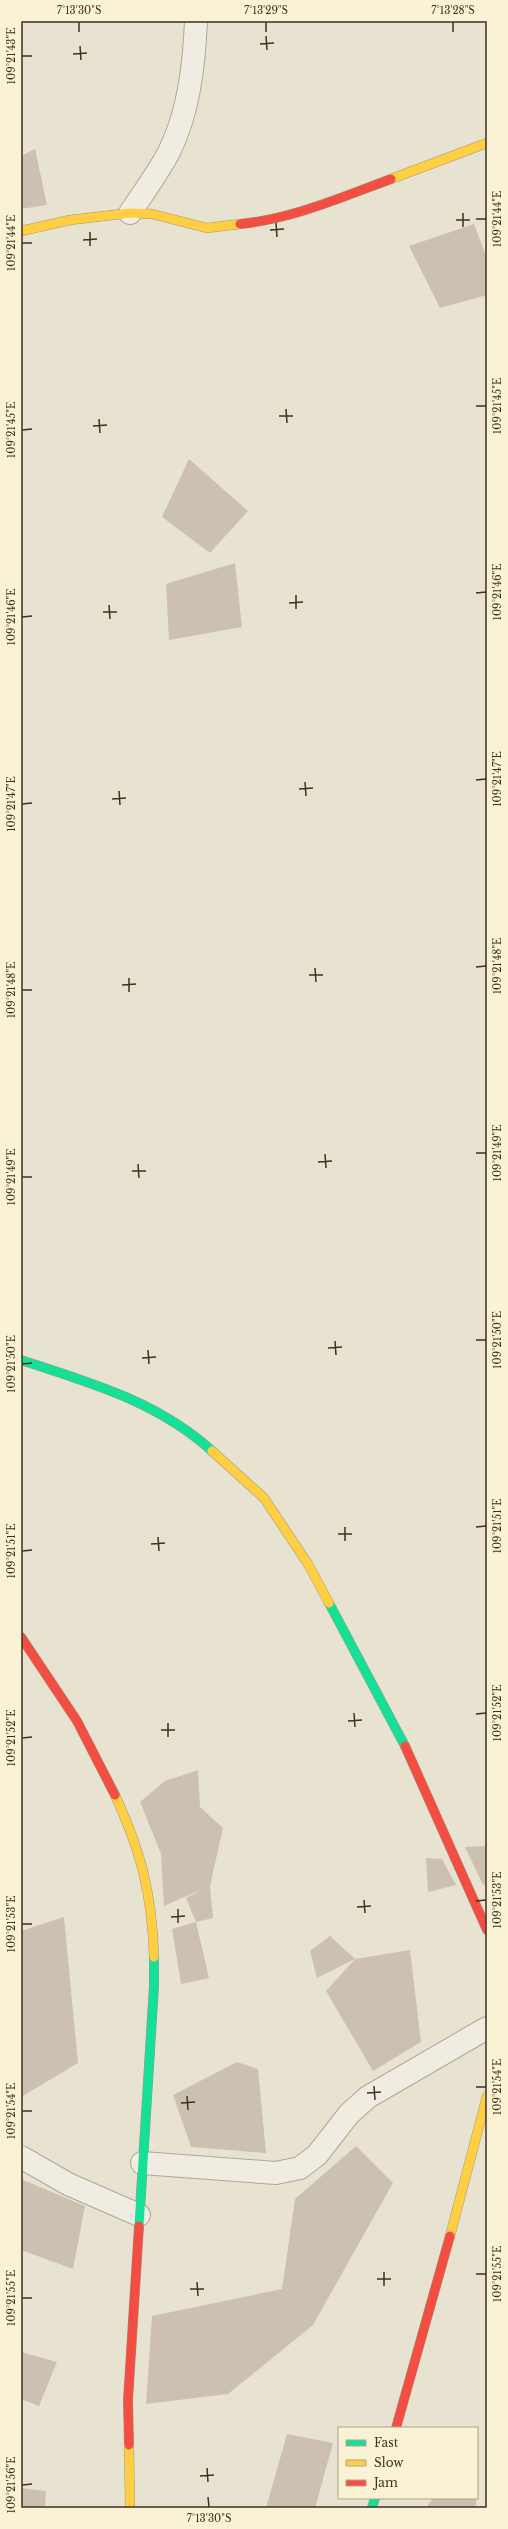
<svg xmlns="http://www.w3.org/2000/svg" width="508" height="2529" viewBox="0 0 508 2529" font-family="'Libre Baskerville',serif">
  <rect width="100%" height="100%" fill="#e8e3d0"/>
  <path fill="#ccc1b0" d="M35,149l12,56 -26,4v-53z
    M474,224l13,34v37l-47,13 -31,-62z
    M189,459l59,52 -38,42 -48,-36z
    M235,563l7,64 -73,13 -3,-56z
    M198,1770l2,37 23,21 -13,58 3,32 -17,4 -10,-24 19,-10 -41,18 -3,-52 -21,-52 25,-21z
    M487,1846v38l-4,1 -18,-38z
    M426,1858l16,1 14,26 -28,7z
    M64,1917l14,146 -57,34v-166z
    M196,1922l13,56 -28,6 -9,-55z
    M330,1936l25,23 -38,19 -7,-27z
    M410,1950l11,92 -48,29 -47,-80 29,-32z
    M237,2062l21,7 8,84 -75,-6 -18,-52z
    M356,2146l37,37 -80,142 -85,69 -82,10 6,-88 130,-27 13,-90z
    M21,2179l64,27 -12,63 -52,-19z
    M21,2352l36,10 -18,44 -18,-7z
    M287,2434l46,9 -18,65h-49z
    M21,2488l25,3 -1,17h-24z
    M433,2498h44l-2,10h-49z"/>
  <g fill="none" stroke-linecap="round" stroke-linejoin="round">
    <g stroke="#ada798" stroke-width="24">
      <path id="street" d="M130,213c13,-20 28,-40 39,-61 20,-40 25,-87 27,-131
        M21,2157l47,27 71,31
        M142,2163l134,10 24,-5 17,-13 32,-41 19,-17 119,-69"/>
    </g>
    <g stroke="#9d9788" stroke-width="10">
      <path id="fast" d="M21,1360c69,23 136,41 191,91
        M329,1603l76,143
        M139,2226l15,-240v-29
        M372,2508l3,-10"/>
    </g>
    <g stroke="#9d9788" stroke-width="10">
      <path id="slow" d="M391,179l96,-36
        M21,231l49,-11 60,-7 22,1 55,14 33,-4
        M212,1451l52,47 44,66 21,39
        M115,1795c26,57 37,98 39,162
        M450,2236l37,-140
        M129,2445l1,63"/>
    </g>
    <g stroke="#9d9788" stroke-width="10">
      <path id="jam" d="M240,224c52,-5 102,-27 151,-45
        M21,1637l56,84 38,74
        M405,1746l82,184
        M396,2428l54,-192
        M129,2445l-1,-45 11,-174"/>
    </g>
    <use href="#street" stroke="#f0ece1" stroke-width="22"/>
    <use href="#fast" stroke="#16e098" stroke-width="9"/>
    <use href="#slow" stroke="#ffcf43" stroke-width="9"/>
    <use href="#jam" stroke="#f24e42" stroke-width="9"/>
  </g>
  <path fill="none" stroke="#3e311e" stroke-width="1.5" d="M79,22v10M266,22v10M453,22v10M266,36l1,14M260,44l14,-1M80,46l1,14M73,54l14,-1M22,56h10M463,213v14M476,219h10M456,220h14M276,223l1,14M270,230l14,-1M90,232v14M83,240l14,-1M22,243h10M476,406h10M286,409l1,14M279,416h14M99,419l1,14M93,426l14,-1M22,430l10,-1M476,593l10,-1M296,595v14M289,603l14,-1M109,605l1,14M103,612h14M22,617l10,-1M476,780l10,-1M305,782l1,14M299,789l14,-1M119,791l1,14M112,799l14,-1M22,804l10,-1M476,967l10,-1M315,968l1,14M309,975h14M129,978v14M122,985l14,-1M22,990h10M476,1153h10M325,1154l1,14M318,1162l14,-1M138,1164l1,14M132,1171h14M22,1177h10M476,1340h10M335,1341l1,14M328,1348l14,-1M148,1350l1,14M142,1358l14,-1M22,1364l10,-1M345,1527v14M476,1527l10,-1M338,1534h14M158,1537l1,14M151,1544l14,-1M22,1551l10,-1M354,1713l1,14M476,1714l10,-1M348,1721l14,-1M168,1723v14M161,1730h14M22,1738l10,-1M364,1900l1,13M476,1901l10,-1M357,1907l14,-1M178,1909v14M171,1917l14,-1M22,1924h10M374,2086l1,14M476,2087h10M367,2093l14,-1M187,2096l1,14M181,2103l14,-1M22,2111h10M384,2272v14M476,2274h10M377,2279h14M197,2282l1,14M190,2289h14M22,2298h10M207,2468l1,14M200,2476l14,-1M22,2485l10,-1M208,2497l1,10"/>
  <rect width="508" height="2529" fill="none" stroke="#f9f2d5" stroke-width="44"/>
  <rect x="338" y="2427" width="140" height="72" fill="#f9f2d5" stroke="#aea58c"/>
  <rect x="346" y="2440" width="20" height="6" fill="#16e098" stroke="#aea58c"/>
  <text x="374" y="2447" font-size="12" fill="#3e311e">Fast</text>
  <rect x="346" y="2460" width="20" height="6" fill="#ffcf43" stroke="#aea58c"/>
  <text x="374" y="2467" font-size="12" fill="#3e311e">Slow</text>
  <rect x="346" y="2480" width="20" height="6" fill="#f24e42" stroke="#aea58c"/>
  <text x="374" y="2487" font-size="12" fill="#3e311e">Jam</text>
  <rect x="22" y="22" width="464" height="2485" fill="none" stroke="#3e311e" stroke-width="1.5"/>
  <g font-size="10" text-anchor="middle" fill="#3e311e">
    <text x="79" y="14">7°13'30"S</text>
    <text x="266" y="14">7°13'29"S</text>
    <text x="453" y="14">7°13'28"S</text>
    <text transform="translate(11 56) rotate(-90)" y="4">109°21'43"E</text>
    <text transform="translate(497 219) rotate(-90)" y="4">109°21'44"E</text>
    <text transform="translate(11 243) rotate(-90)" y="4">109°21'44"E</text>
    <text transform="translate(497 406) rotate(-90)" y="4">109°21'45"E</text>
    <text transform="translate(11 430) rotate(-90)" y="4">109°21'45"E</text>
    <text transform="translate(497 592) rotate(-90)" y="4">109°21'46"E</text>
    <text transform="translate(11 617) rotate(-90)" y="4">109°21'46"E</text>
    <text transform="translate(497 779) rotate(-90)" y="4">109°21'47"E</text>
    <text transform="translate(11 804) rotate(-90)" y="4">109°21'47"E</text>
    <text transform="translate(497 966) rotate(-90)" y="4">109°21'48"E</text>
    <text transform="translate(11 990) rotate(-90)" y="4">109°21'48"E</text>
    <text transform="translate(497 1153) rotate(-90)" y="4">109°21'49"E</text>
    <text transform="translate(11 1177) rotate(-90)" y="4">109°21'49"E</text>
    <text transform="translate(497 1340) rotate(-90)" y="4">109°21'50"E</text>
    <text transform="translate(11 1364) rotate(-90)" y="4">109°21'50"E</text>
    <text transform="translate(497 1526) rotate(-90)" y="4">109°21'51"E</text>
    <text transform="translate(11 1551) rotate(-90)" y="4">109°21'51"E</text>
    <text transform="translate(497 1713) rotate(-90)" y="4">109°21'52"E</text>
    <text transform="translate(11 1738) rotate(-90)" y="4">109°21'52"E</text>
    <text transform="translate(497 1900) rotate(-90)" y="4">109°21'53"E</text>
    <text transform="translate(11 1924) rotate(-90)" y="4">109°21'53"E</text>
    <text transform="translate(497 2087) rotate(-90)" y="4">109°21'54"E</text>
    <text transform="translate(11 2111) rotate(-90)" y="4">109°21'54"E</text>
    <text transform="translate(497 2274) rotate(-90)" y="4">109°21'55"E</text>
    <text transform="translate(11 2298) rotate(-90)" y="4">109°21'55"E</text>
    <text transform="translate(11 2485) rotate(-90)" y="4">109°21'56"E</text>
    <text x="209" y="2522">7°13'30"S</text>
  </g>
</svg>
